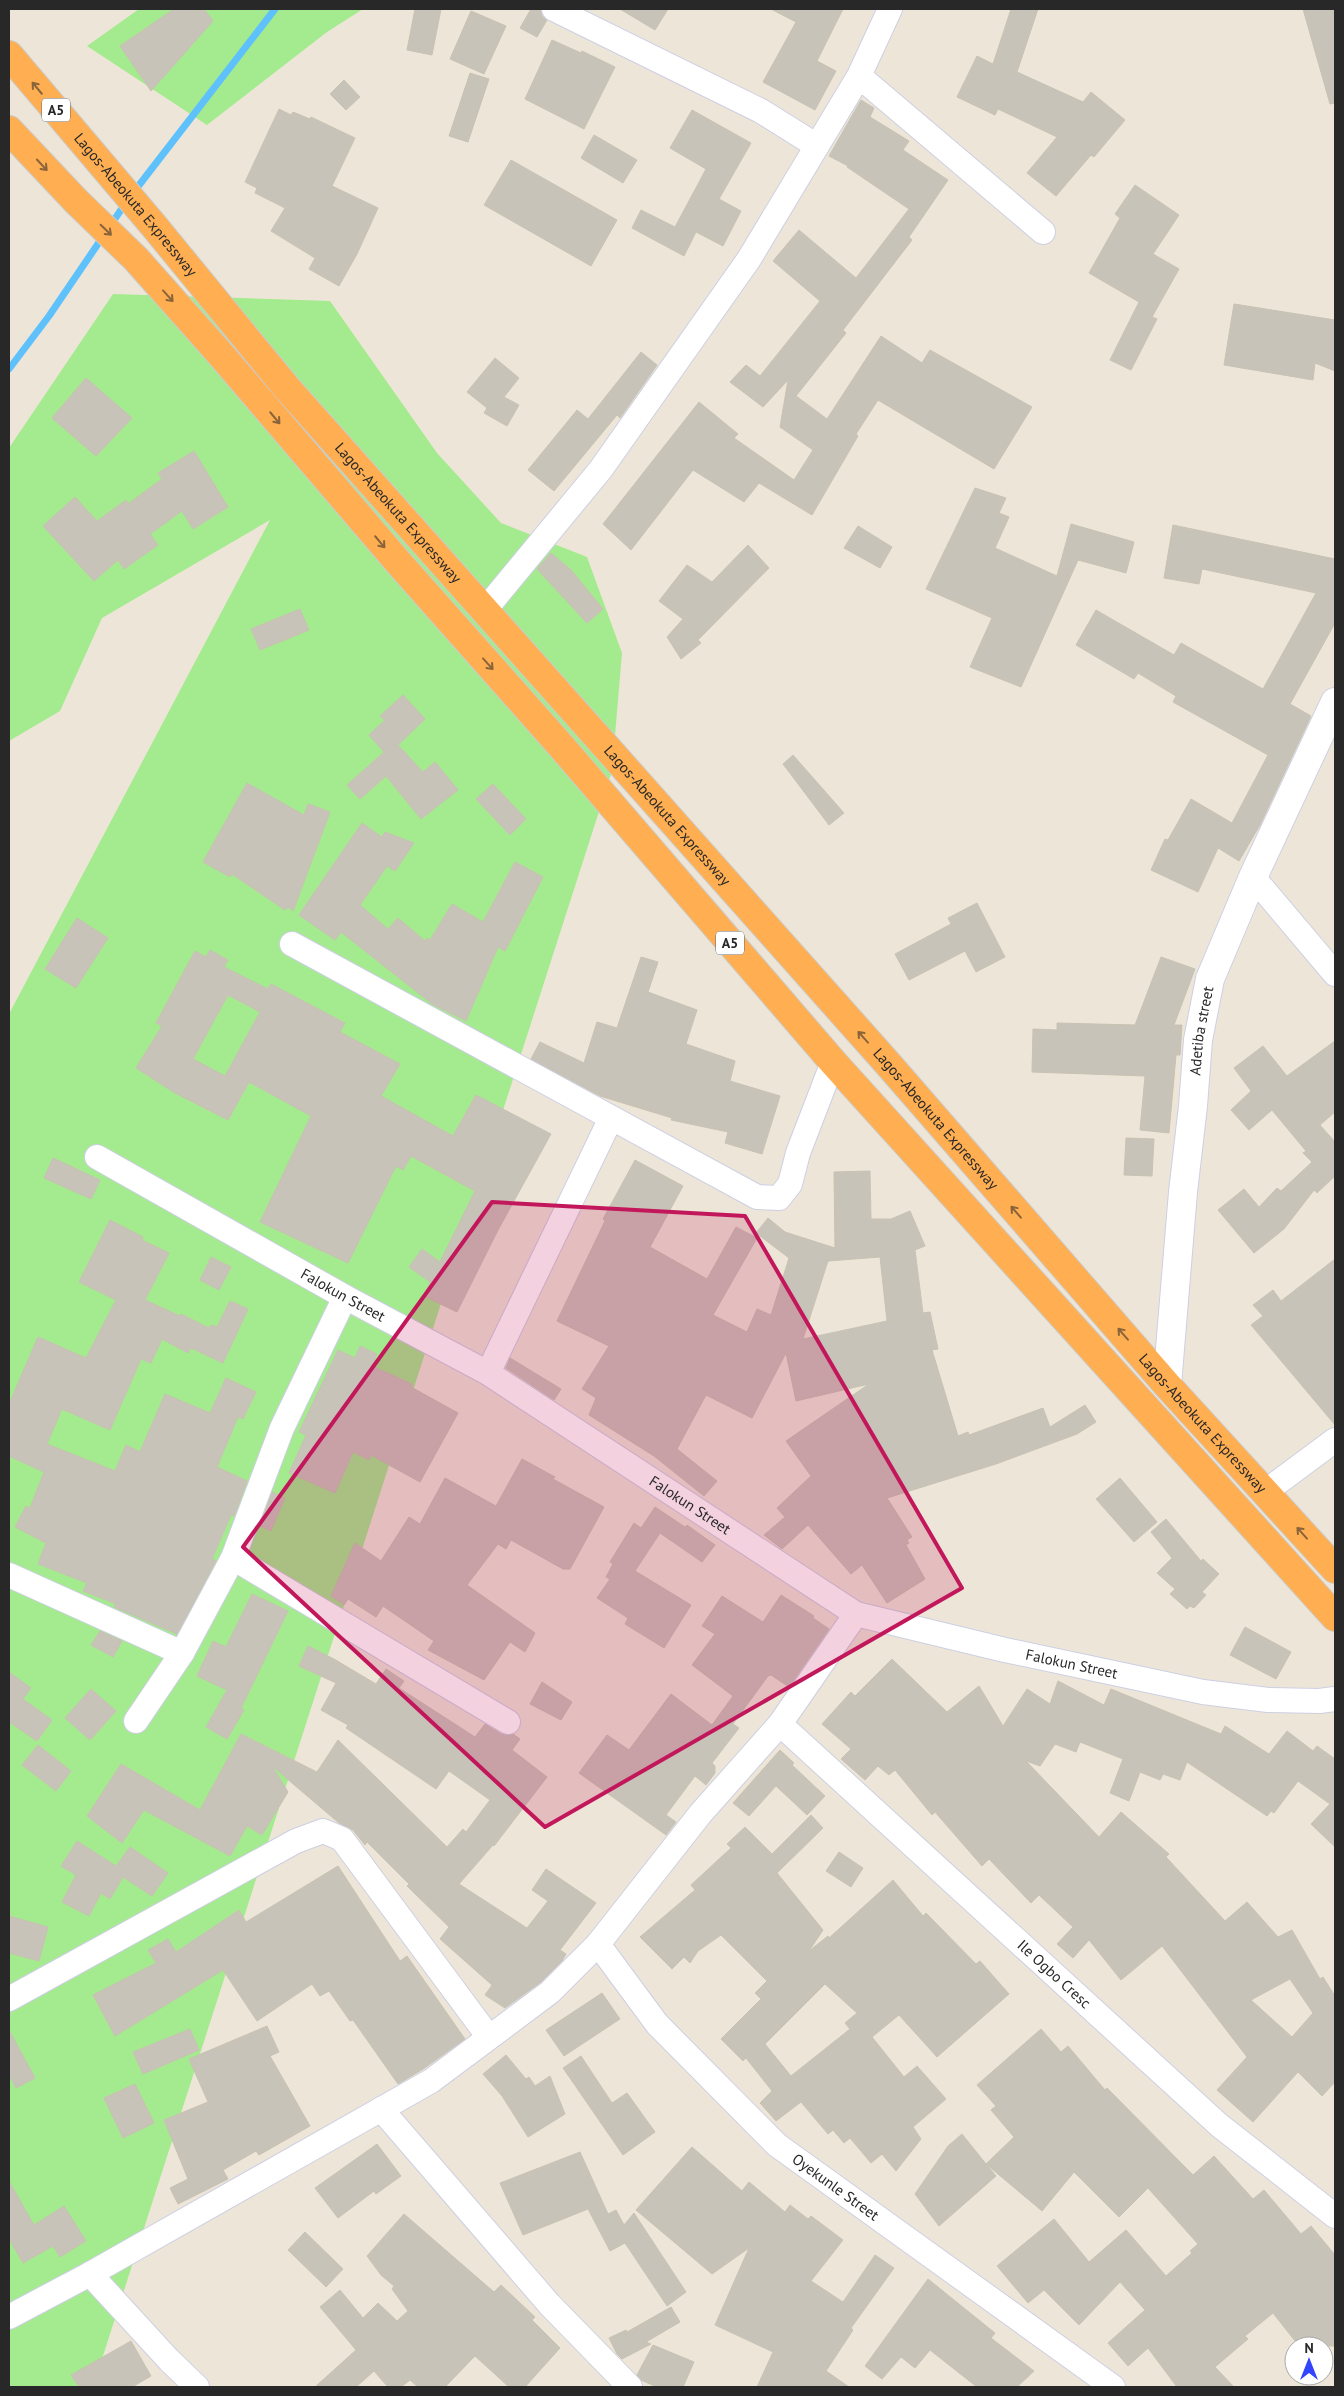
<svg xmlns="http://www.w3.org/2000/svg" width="1344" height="2396" viewBox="0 0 1344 2396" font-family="'PT Sans',sans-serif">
  <rect width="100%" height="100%" fill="#ede6d8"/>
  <path fill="#a4ea8e" d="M139,9h224l-36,23 -120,93 -120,-79z
    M113,294l217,7 107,152 64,70 86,34 35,96 -10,118 -519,1616h-84v-1373l261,-494 -168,98 -42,93 -51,30v-293z"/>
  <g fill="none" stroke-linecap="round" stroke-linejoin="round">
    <path stroke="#5fc1fb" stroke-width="7" d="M133,193l142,-184
      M110,226l17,-25
      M9,369l40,-53 55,-81"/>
  </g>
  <path fill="#c8c3b8" stroke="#c8c2b2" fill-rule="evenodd" d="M174,9h30l9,12 -62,70 -31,-45z
    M415,9h26l-9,46 -25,-5z
    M531,9h9l2,7 5,4 -10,17 -17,-9z
    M620,9h48l-13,21z
    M771,9h72l-26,52 19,10 -21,39 -52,-28 33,-60z
    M1011,9h27l-21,63 66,30 8,-10 34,28 -31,37 -3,-2 -35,41 -29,-23 30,-36 -59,-28 -3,6 -38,-18 20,-41 16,8z
    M1303,9h32v94l-5,1z
    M471,11l35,15 -22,48 -34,-15z
    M552,40l29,13 1,-2 33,16 -31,62 -59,-30z
    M470,73l19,6 -21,63 -19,-6z
    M344,80l16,17 -14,13 -16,-16z
    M861,100l13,8 -4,9 39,24 -6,9 45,30 -39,57 3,3 -69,90 3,3 -50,63 31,23 54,-83 41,27 8,-13 102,57 -38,62 -116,-69 -22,34 2,2 -46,79 -53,-32 -15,19 -51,-32 -62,80 -28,-26 96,-122 39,32 -4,4 60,42 19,-30 -33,-23 8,-47 -25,27 -33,-25 16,-17 14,11 60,-75 -47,-40 26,-31 57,48 53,-69 -62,-42 1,-1 -19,-10z
    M279,109l12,6 2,-3 17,7 1,-2 44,21 -23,48 46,22 -21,46 -18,32 -30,-17 6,-11 -44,-27 14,-23 -30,-15 2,-5 -12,-6z
    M692,110l59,33 -32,56 22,12 -18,35 -27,-14 -12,24 -52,-28 9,-18 34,17 31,-58 -36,-21z
    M594,135l43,25 -14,23 -42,-25z
    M511,160l106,60 -26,46 -107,-61z
    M1135,185l44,30 -26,39 26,15 -27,48 5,2 -26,51 -21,-10 29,-58 -50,-29 31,-55 -5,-4z
    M1234,304l101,16v51l-20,-8 -2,17 -89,-15z
    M641,352l16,13 -37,53 -3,-3 -63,76 -26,-21 49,-60 11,9z
    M495,358l24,20 -15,19 15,8 -12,21 -23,-13 3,-5 -20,-16z
    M86,378l46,40 -36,38 -44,-38z
    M194,451l34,56 -35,22 -11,-18 -32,23 8,11 -34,24 -6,-9 -24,21 -51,-55 32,-29 22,24 29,-21 2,4 34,-25 -4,-6z
    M975,488l31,10 -7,15 10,4 -14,31 62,28 14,-52 63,18 -8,31 -48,-13 -57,127 -51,-20 22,-49 -66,-29z
    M1173,525l162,34v64l-45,81 21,12 -51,109 -21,36 -21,-13 -20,44 -47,-22 14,-31 3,1 23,-41 41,24 36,-68 -95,-53 3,-6 -38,-23 -4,6 -58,-34 20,-35 78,45 7,-12 82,46 53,-96 -114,-24 -3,15 -35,-6z
    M858,526l34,21 -12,21 -36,-20z
    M748,545l21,23 -71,72 3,3 -20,16 -14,-22 16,-18 -24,-18 28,-36 25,17z
    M551,553l20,17 32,39 -16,14 -50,-54z
    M300,609l9,21 -49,20 -9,-21z
    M403,695l22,24 -27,26 25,27 12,-10 23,28 -37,29 -35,-43 -26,23 -13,-14 37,-33 -15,-17 16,-15 -5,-4z
    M793,755l51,58 -15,12 -46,-61z
    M247,783l57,32 4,-11 22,8 -37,99 -5,-4 -3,3 -53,-36 -2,3 -27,-15z
    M493,784l33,35 -16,16 -34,-36z
    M362,823l20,14 3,-5 29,11 -19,28 -8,-5 -27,39 28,24 10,-11 27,23 2,-3 3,2 22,-36 31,18 32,-60 28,15 -38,74 -7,-4 -32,74 -34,-17 -91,-72 -6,8 -36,-25z
    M977,903l28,54 -29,15 -11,-21 -56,29 -14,-26 56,-30 -3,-6z
    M77,918l31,20 -32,50 -31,-19z
    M210,950l18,10 -4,7 44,22 3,-5 74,39 -5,9 60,32 -19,32 72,40 23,-41 75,39 -53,96 -41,82 -33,-16 6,-14 -21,-15 13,-18 18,13 35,-71 -64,-35 -8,14 -7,-4 -48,97 -88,-41 51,-106 -62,-34 -21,38 -53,-27 -39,-25 26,-42 -6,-3 39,-72 11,6zM228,995l32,17 -35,64 -32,-17z
    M641,957l17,5 -10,30 49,18 -11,34 49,17 -5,20 50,15 -18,58 -37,-11 3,-11 -57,-12 1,-2 -72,-22 -69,-37 9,-17 44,21 13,-41 20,6z
    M1161,957l34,12 -21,56h8l-2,30h-4l-7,78 -29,-3 5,-54 -113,-4 1,-43 24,1v-7l78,2z
    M1335,1041v71l-15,13 15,17v34l-18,17 -3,-3 -30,39 -30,24 -36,-43 26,-21 15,18 18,-19 4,3 31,-29 -9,-9 3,-2 -34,-41 -23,20 -18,-20 20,-19 -17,-23 29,-22 24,30z
    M1126,1138l28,1 -2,37 -28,-1z
    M53,1158l47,22 -9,19 -47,-21z
    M635,1160l48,26 -33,61 57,32 29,-52 21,11 -44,77 34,17 10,-23 14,6 18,-57 -33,-25 12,-15 17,14 50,16 -1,-76 36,-1 1,48h20l19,-8 15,35 -10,4 8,63 7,-1 8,37 -6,1 26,86 10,-4 1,3 74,-27 7,19 35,-22 11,17 -19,12 -81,30 -109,34 25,39 -5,3 2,3 -3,2 19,34 -38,24 -25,-38 -11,9 -43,-49 -26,24 -18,-14 21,-18 -8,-9 34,-32 -25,-35 83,-57 -73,17 -10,-48 -34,65 -46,-23 -29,54 40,32 -13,15 -50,-40 -65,-41 7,-17 -14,-9 27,-43 -52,-25 48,-100 -2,-2zM880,1257l7,64 -84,18 25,-78z
    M110,1220l33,17 -1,3 27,13 -24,47 35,16 1,-2 28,14 2,-3 6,2 13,-26 18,8 -25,54 -32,-15 -3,5 -26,-14 -11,24 -10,-4 -31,71 -48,-21 -15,35 68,27 11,-26 14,7 25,-58 45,19 16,-35 30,14 -13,27 -5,-2 -21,50 30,14 -13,35 -3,-1 -19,44 4,2 -39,73 -63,-27 2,-3 -33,-13 4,-8 -49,-19 8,-21 -31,-16 11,-21 4,2 14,-36 -35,-16v-52l29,-67 48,21 30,-58 -37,-18z
    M211,1257l20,10 -12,23 -19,-10z
    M1335,1259v166l-84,-100 12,-9 -10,-11 20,-15 8,11z
    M360,1346l17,8 -5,12 40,18 -1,3 47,26 -38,69 -49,-27 -2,5 -16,-8 -18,41 -46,-20 17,-38 -7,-3 39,-82 17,8z
    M510,1358l51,31 -7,11 -48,-32z
    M522,1459l33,18 -2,2 51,28 -34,62h-7l-52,-29 -5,9 -8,-5 -31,41 68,48 -10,19 -15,-10 -26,38 -56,-30 6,-9 -51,-35 -7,11 -28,-18 -4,6 -13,-9 24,-53 26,18 28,-44 11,7 25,-46 51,28z
    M1120,1478l37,44 -23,20 -38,-43z
    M272,1492l13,6 -14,33 -11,-5z
    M655,1507l30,20 2,-2 28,20 -13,17 -42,-29 -25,38 56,34 -27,43 -39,-24 3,-6 -31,-20 13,-19 -4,-2 7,-13 -3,-2 24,-39 7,5z
    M1166,1519l35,42 2,-2 16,15 -17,18 4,3 -12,13 -4,-2 -3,3 -17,-15 5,-5 -18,-16 15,-15 -21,-26z
    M252,1594l36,17 -47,97 3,2 -17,29 -21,-12 21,-37 -30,-14 16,-35 13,6z
    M781,1595l33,21 -1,2 16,11 -40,58 -18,-12 -3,1 -35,48 6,4 -27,35 3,3v7l-9,12 -11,-9 -29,39 10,7 -10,13 -87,-62 28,-38 22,15 42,-56 41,31 21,-29 -41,-31 23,-31 -13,-8 20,-30 41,26z
    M1245,1627l46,25 -15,27 -46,-24z
    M100,1631l22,10 -9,16 -22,-12z
    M308,1646l26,13 42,25 10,-15 18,12 -5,7 76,49 10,-13 16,10h12l7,5 -8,11 35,27 -53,69 -1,-1 -34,39 68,44 21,-27 -16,-11 14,-21 50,34 -36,47 6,4 -4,7 -21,21 -36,26 -20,-13 7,-10 -52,-46 9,-12 -42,-41 2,-2 -42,-42 -2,3 -12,-15 -14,-7 -67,-57 16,26 -26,43 -15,-9 -17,30 -86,-46 -22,33 -35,-27 34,-52 79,46 41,-76 76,38 21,-32 109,107 16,-18 3,3 24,-32 -41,-29 -13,18 -90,-61 2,-3 -27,-15 15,-27 -37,-17z
    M892,1659l55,53 32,-26 24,40 24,-37 23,15 8,-23 46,24 7,-16 110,45 4,-8 44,28 18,-23 26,20 4,-5 18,13v88l-24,-23 19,-20 -32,-23 -24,32 -3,-2 -4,5 -80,-54 -7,18 -17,-6 -3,6 -20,-8 -11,29 -19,-8 13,-34 -43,-17 -4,10 -21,-8 -15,22 -14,-5 73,76 22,-25 48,42 -3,3 59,64 22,-19 31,35 14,-7 28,49 3,-2 12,19v86l-13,14 -24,-24 -45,50 -36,-32 30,-33 -85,-111 -41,34 -32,-40 -16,18 -16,-14 16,-17 -34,-32 -8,8 -42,-44 -7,7 -47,-54 -3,3 -37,-45 -6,5 -11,-9 -13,14 -24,-21 10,-10 -29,-25 29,-32 4,4zM1290,1979l23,34 -21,24 -41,-37z
    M9,1672l22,16 -8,11 29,21 -15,21 -28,-19z
    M542,1682l30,20 -11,18 -31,-16z
    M91,1689l25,22 -26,29 -25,-22z
    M38,1745l33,26 -15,20 -34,-26z
    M780,1750l14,13 -2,2 33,31 -18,19 -31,-29 -27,30 -16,-13z
    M811,1815l12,13 -46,45 46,57 -14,21 19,-15 1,2 64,-58 30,36 3,-3 50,51 4,-3 29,33 -72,63 -38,-42 -27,22 32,40 13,-11 29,33 -33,28 8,12 -25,32 -14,-17 -11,9 -21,-25 -6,5 -11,-13 -5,4 -27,-32 -25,19 -16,-18 12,-12 -26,-33 -3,3 -22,-22 40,-40 -6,-6 12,-12 -46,-46 -23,16 -8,12 -6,-6 -12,12 -32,-32 55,-47 -4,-5 40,-37 -4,-4 18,-17 27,27zM825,1984l32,29 -12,10 5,6 -59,47 -26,-32z
    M77,1841l39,25 14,-19 38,26 -16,23 -29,-19 -13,22 -9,-6 -12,23 -27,-14 14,-27 -15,-9z
    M839,1852l24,16 -12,19 -25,-16z
    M338,1866l62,95 7,-5 58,83 -42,30 -25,15 -45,-64 -3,1 -21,-30 -9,5 -8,-12 -55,37 -34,-51 -108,66 -22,-41 63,-32 -8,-13 20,-11 8,13 63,-42 7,12z
    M9,1916l39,11 -9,34 -30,-8z
    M602,1993l18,26 -56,37 -18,-26z
    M267,2026l12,26 -9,4 40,70 -51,29 -3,-4 -33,19 5,9 -50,25 -8,-16 18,-9 -24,-59 44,-18 -19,-43z
    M190,2029l9,21 -56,24 -10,-22z
    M1041,2029l20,23 7,-6 37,44 2,-2 86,87 21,-19 39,43 11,-9 37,44 10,-8 24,29v91h-36l-26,-33 -28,23 3,3 -33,28 19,20h-57l-29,-39 -20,18 -20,-23 37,-33 -25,-28 -41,43 -35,-35 -16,13 -31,-37 57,-47 35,43 37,-32 40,46 26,-23 -2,-2 8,-7 -50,-56 -29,29 -45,-45 -32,39 -56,-47 10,12 -57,50 -24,-32 33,-48 14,-12 24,30 28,-27 -23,-27 5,-4 -19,-21z
    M9,2030l26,48 -19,10 -7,-13z
    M506,2055l20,24 3,-2 6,9 15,-10 15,38 -37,23 -26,-41 -19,-22z
    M581,2056l31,47 15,-10 28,39 -32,23 -60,-87z
    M135,2084l19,39 -31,15 -19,-40z
    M377,2144l24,32 -25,18 -2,-3 -36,27 -23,-30z
    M692,2147l50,44 7,-9 36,30 5,-7 18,14 3,-3 32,24 -32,41 32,21 32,-47 19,13 -43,60 2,2 -27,41 23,16h-92l16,-35 -58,-27 34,-77 -37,26 -76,-64z
    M580,2152l28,62 8,-4 8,15 10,-12 52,79 -19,14 -42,-63 -15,8 -22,-42 -65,26 -23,-52z
    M9,2181l25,44 30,-19 22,35 -26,16 -7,-11 -30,17 -14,-24z
    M404,2214l90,78 7,-7 34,32 -3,3 28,28 -35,39h-16l-34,-31 -30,31h-27l-8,-7 -9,7h-13l-14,-16 -18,16h-41l41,-37 -36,-43 20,-17 23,28 15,-15 19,18 11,-10 -16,-22 2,-3 -13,-11 -14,-19z
    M305,2232l38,37 -17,18 -38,-37z
    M928,2279l67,54 -4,5 43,33 -17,16h-40l-47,-37 -15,18 -14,-11 -19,22 -17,-13z
    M671,2307l9,15 -34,20 5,2 -29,15 -5,-5 -8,-16 17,-8 1,2z
    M131,2341l20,35 -19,11h-53l-8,-12z
    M653,2345l41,17 -11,25h-26l-16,-7 -4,-5z"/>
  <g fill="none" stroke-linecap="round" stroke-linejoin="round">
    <g stroke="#cdcfe3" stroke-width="26">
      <g id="street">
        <path d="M554,9l207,102 56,35"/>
        <path d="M859,76l184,156"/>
        <path d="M484,611l117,-142 148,-210 110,-183 31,-67"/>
        <path d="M1253,877l82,97"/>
        <path d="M292,944l465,253 22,1 11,-14 8,-31 35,-91"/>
        <path id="s1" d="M97,1157l248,140 143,76 368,241 149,36 198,42 65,8 51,1 16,-2"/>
        <path d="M488,1373l123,-255"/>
        <path d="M1265,1492l70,-52"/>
        <path d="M233,1558l275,164"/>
        <path d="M9,1575l173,78"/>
        <path d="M136,1721l46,-68 51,-95 49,-130 63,-131"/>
        <path id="s2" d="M780,1724l439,401 116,91"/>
        <path id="s3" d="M598,1944l59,80 120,121 336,242"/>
        <path d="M9,1999l287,-158 27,-10 19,8 146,197"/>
        <path d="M381,2109l168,195 81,83"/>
        <path d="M90,2274l79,86 28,27"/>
        <path d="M9,2317l81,-43 341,-193 119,-89 48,-48 103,-131 79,-89 76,-110"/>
      </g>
    </g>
    <g stroke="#cdcfe3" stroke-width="30">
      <g id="secondary">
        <path id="s4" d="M1167,1385l16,-193 10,-86 5,-66 12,-61 43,-102 82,-175"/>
      </g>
    </g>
    <g stroke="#cbcbcb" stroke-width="30">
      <g id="highway">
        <path id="s5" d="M9,55l145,171 132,161 603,678 278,320 168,184"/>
        <path d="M9,130l67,71 60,58 86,97 176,206 163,184 272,316 502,555"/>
      </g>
    </g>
    <use href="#street" stroke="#fff" stroke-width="24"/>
    <use href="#secondary" stroke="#fff" stroke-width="28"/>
    <use href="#highway" stroke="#ffae51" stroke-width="28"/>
  </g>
  <defs><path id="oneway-shaft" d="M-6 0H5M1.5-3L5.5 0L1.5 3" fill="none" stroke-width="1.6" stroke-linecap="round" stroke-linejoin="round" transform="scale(1.25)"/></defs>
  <g stroke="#89643a">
    <use href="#oneway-shaft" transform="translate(37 88) rotate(-130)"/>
    <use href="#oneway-shaft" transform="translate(42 165) rotate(47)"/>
    <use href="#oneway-shaft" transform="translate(106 230) rotate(44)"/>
    <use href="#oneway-shaft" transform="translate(168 296) rotate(48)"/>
    <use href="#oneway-shaft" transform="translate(275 418) rotate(50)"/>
    <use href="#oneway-shaft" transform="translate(380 542) rotate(50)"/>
    <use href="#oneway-shaft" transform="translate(488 664) rotate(48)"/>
    <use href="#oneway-shaft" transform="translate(863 1037) rotate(-132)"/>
    <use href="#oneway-shaft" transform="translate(1016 1212) rotate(-131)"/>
    <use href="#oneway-shaft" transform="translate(1123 1334) rotate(-131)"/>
    <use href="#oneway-shaft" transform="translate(1302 1533) rotate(-132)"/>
  </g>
  <path fill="#c2185b" fill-opacity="0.2" stroke="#c2185b" stroke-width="4" stroke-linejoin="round" d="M492,1202l253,14 217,372 -417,239 -302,-280z"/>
  <g text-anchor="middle" stroke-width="4" stroke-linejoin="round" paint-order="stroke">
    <g fill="#fff" stroke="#686868" stroke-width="1">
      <rect x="42" y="98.5" width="28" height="23" rx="4"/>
      <rect x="716" y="931.5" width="28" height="23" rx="4"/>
    </g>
    <g font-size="14" font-weight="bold" fill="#282828">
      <text x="56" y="115">A5</text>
      <text x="730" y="948">A5</text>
    </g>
    <g font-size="15" fill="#282828" stroke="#fff">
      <text dy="5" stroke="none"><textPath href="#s5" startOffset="196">Lagos-Abeokuta Expressway</textPath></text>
      <text dy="5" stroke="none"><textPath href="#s5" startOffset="601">Lagos-Abeokuta Expressway</textPath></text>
      <text dy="5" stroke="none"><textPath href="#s5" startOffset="1006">Lagos-Abeokuta Expressway</textPath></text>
      <text dy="5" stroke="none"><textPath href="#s4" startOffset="356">Adetiba street</textPath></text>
      <text dy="5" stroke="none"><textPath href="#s5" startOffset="1411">Lagos-Abeokuta Expressway</textPath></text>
      <text dy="5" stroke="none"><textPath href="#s1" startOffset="282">Falokun Street</textPath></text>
      <text dy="5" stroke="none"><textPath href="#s5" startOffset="1816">Lagos-Abeokuta Expressway</textPath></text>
      <text dy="5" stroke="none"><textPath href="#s1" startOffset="688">Falokun Street</textPath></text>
      <text dy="5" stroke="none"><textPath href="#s1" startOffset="1108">Falokun Street</textPath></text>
      <text dy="5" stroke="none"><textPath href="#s2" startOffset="371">Ile Ogbo Cresc</textPath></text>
      <text dy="5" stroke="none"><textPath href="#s3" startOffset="342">Oyekunle Street</textPath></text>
    </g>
  </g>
  <rect width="1344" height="2396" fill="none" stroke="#282828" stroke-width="20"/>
  <g transform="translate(1309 2361)"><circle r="24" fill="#ffffff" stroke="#a9a9a9"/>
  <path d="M0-4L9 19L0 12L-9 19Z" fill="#3344ff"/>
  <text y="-8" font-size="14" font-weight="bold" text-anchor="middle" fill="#282828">N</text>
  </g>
</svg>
